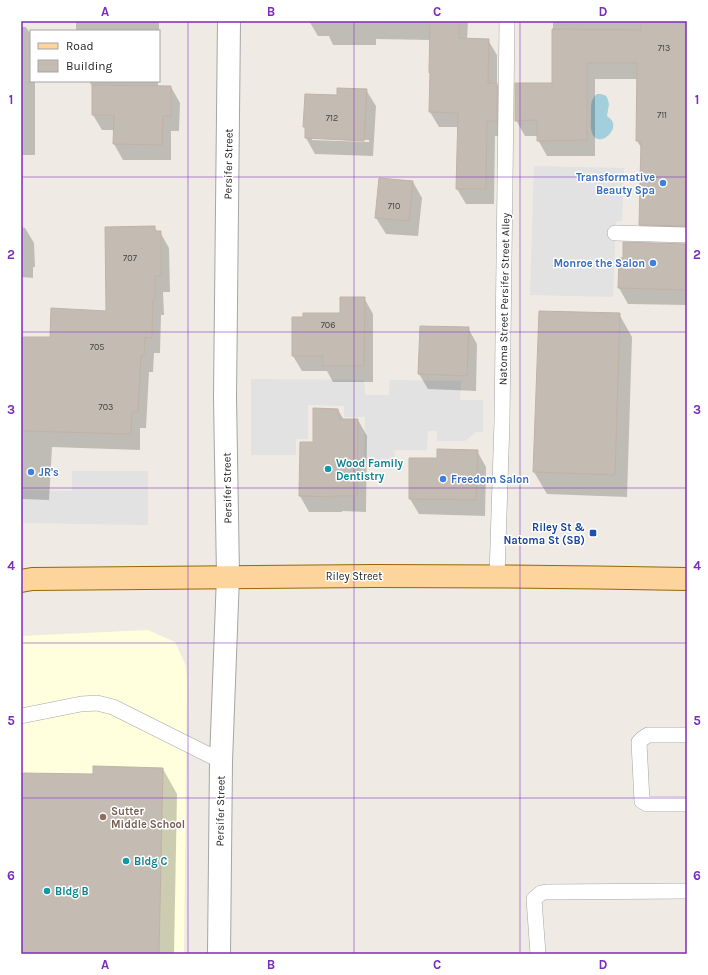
<svg xmlns="http://www.w3.org/2000/svg" width="708" height="975" viewBox="0 0 708 975" font-family="Karla,sans-serif">
  <rect width="100%" height="100%" fill="#efebe4"/>
  <path fill="#ffd" d="M148,630l27,12 11,24 1,15 -3,273h-163v-318z"/>
  <path fill="#e2e2e2" d="M534,166l90,2 -2,53 -6,1 -3,75 -83,-2z
    M251,379l113,1 1,15h24l1,-15 71,1 -1,19h23v32h-7l-11,9h-28v-10h-9l-1,19h-32l-1,11 -30,-1 1,-43h-21v-11l-36,-1v34h-12v16h-45z
    M72,471h76v54l-127,-2v-33l51,1z"/>
  <path fill="#a3cfdd" d="M597,94c4,0 7,0 10,3l2,7 -2,12c2,2 5,3 6,7 3,10 -15,25 -21,10 -2,-6 -1,-13 -1,-19 0,-7 -1,-15 6,-20z"/>
  <path fill="#0003" fill-rule="evenodd" d="M76,21h83v10h-83z
    M309,21h159l-1,19h21l9,15v29l8,15v37h-10l-1,68h-28l-9,-15 2,-62h-20l-9,-15 1,-72 -55,-1v6h-43l-4,-9h-11z
    M553,21h134v220l-38,-1 -9,-16 2,-75 -5,-8 1,-62h-43v77h-48l-9,-16v-4h-13l-9,-16 37,-36z
    M21,27h5l5,8v46h4v74h-14z
    M89,81h69v6h13l9,16 -1,28h-8v29h-48l-9,-16v-14h-12l-9,-15v-27z
    M366,90l10,16 -3,50 -58,-2 -9,-16v-8l-2,-3 34,-31zM312,137l57,3v2l-57,-2z
    M413,182l9,16 -4,38 -32,-2 -10,-16z
    M21,227l4,1 9,15 1,24h-2v11l-12,-1z
    M154,227l4,5h2l9,16 1,44h-7l1,23h-3l-1,38h-6l-1,19h-4l-3,56h-6v22l-88,-3 -3,53 -28,-1v-161h30l56,-26z
    M687,245v60l-59,-1 -9,-16z
    M364,298l9,16v68h-40l-6,-11h-25l-9,-15z
    M619,314l13,23 -5,160 -80,-3 -13,-22z
    M468,328l9,16 -1,47 -48,-2 -9,-15z
    M338,410l6,10h14l9,16 -1,76 -24,-1v1h-33l-9,-16 14,-53z
    M477,451l9,16 -1,49 -66,-2 -9,-15 28,-40z
    M163,769l14,25 -3,160h-153v-180l73,1z"/>
  <path fill="#c4bbb3" stroke="#c1b2a6" d="M430,21h29v17l30,1 -1,44h9v38h-10l-1,68h-30l2,-76 -29,-1 1,-39h-1z
    M641,21h46v205l-48,-1 2,-84h-5l1,-78h-50v77l-50,1v-21l-22,1v-38h37v-54l89,1z
    M92,85l79,1v30h-8l-1,29 -49,-1 1,-29h-22z
    M337,88l30,1 -3,52 -59,-3v-11h-2l2,-33 32,1z
    M379,178l34,3 -4,40 -34,-3z
    M155,226v5h6v45h-6v24h-2l-1,38 -7,-1 -1,19h-3l-3,56h-6l-1,22 -110,-3v-94h29l1,-29 55,3 -1,-84z
    M623,242l64,2v46l-69,-2 1,-30h4z
    M340,297h25l-1,69h-41v-10h-31v-39h11v-4h37z
    M539,311l81,2 -5,162 -82,-3z
    M420,326l49,1 -2,49 -49,-2z
    M313,408l25,1 1,10h19l-1,77h-24v1l-34,-1 1,-54h13z
    M437,449l41,1 -2,50 -67,-1v-41h28z
    M93,766l70,2 -4,186h-138v-181l72,1z"/>
  <g fill="none" stroke-linecap="round" stroke-linejoin="round">
    <g stroke="#a5a5a5" stroke-width="16">
      <path id="service" d="M615,233l72,2
        M497,576l5,-155 5,-400
        M21,716l60,-12 16,-1 16,4 108,54
        M687,735h-39l-6,4 -3,3 3,59 5,3h40
        M538,954l-4,-55 7,-6 5,-1 141,-1"/>
    </g>
    <g stroke="#a5a5a5" stroke-width="24">
      <path id="minor" d="M219,954l2,-193 7,-185 -3,-179 4,-376"/>
    </g>
    <g stroke="#986700" stroke-width="24">
      <path id="primary" d="M21,581l11,-2c114,-2 228,-3 342,-3 104,0 209,1 313,3"/>
    </g>
    <use href="#service" stroke="#fff" stroke-width="15"/>
    <use href="#minor" stroke="#fff" stroke-width="22"/>
    <use href="#primary" stroke="#fdd49b" stroke-width="22"/>
  </g>
  <path fill="none" stroke="#7b2cbf" stroke-width="1" stroke-opacity="0.55" d="M188,21v933M354,21v933M520,21v933M21,177h666M21,332h666M21,488h666M21,643h666M21,798h666"/>
  <g fill="#3f7fe0" stroke="#fff" stroke-width="1.5">
    <circle cx="663" cy="183" r="4"/>
    <circle cx="653" cy="263" r="4"/>
    <circle cx="31" cy="472" r="4"/>
    <circle cx="443" cy="479" r="4"/>
  </g>
  <g fill="#0f9aa8" stroke="#fff" stroke-width="1.5">
    <circle cx="328" cy="469" r="4"/>
    <circle cx="126" cy="861" r="4"/>
    <circle cx="47" cy="891" r="4"/>
  </g>
  <rect fill="#1a4fb4" stroke="#fff" stroke-width="1.5" x="589" y="529" width="8" height="8" rx="2"/>
  <circle fill="#8d6e63" stroke="#fff" stroke-width="1.5" cx="103" cy="817" r="4"/>
  <g text-anchor="middle" stroke-width="3" stroke-linejoin="round" paint-order="stroke">
    <g font-size="9" fill="#484543">
      <text x="664" y="51">713</text>
      <text x="662" y="118">711</text>
      <text x="332" y="121">712</text>
      <text x="394" y="209">710</text>
      <text x="130" y="261">707</text>
      <text x="328" y="328">706</text>
      <text x="97" y="350">705</text>
      <text x="106" y="410">703</text>
    </g>
    <g font-size="11" fill="#1e1e1e" stroke="#fff">
      <text transform="translate(228 164) rotate(-89)" y="4">Persifer Street</text>
      <text transform="translate(504 299) rotate(-89)" y="4">Natoma Street Persifer Street Alley</text>
      <text transform="translate(227 488) rotate(-91)" y="4">Persifer Street</text>
      <text x="354" y="580">Riley Street</text>
      <text transform="translate(220 811) rotate(-89)" y="4">Persifer Street</text>
    </g>
    <g font-size="11" font-weight="bold" fill="#366cbe" stroke="#fff" text-anchor="end">
      <text x="655" y="181">Transformative<tspan x="655" dy="13">Beauty Spa</tspan></text>
      <text x="645" y="267">Monroe the Salon</text>
      <text x="39" y="476" text-anchor="start">JR's</text>
      <text x="451" y="483" text-anchor="start">Freedom Salon</text>
    </g>
    <g font-size="11" font-weight="bold" fill="#0d838f" stroke="#fff" text-anchor="start">
      <text x="336" y="467">Wood Family<tspan x="336" dy="13">Dentistry</tspan></text>
      <text x="134" y="865">Bldg C</text>
      <text x="55" y="895">Bldg B</text>
    </g>
    <g font-size="11" font-weight="bold" fill="#164399" stroke="#fff" text-anchor="end">
      <text x="585" y="531">Riley St &amp;<tspan x="585" dy="13">Natoma St (SB)</tspan></text>
    </g>
    <g font-size="11" font-weight="bold" fill="#785e54" stroke="#fff" text-anchor="start">
      <text x="111" y="815">Sutter<tspan x="111" dy="13">Middle School</tspan></text>
    </g>
  </g>
  <rect width="708" height="975" fill="none" stroke="#ffffff" stroke-width="44"/>
  <rect x="30" y="30" width="130" height="52" fill="#ffffff" stroke="#a5a5a5"/>
  <rect x="38" y="43" width="20" height="6" fill="#fdd49b" stroke="#a5a5a5"/>
  <text x="66" y="50" font-size="12" fill="#1e1e1e">Road</text>
  <rect x="38" y="60" width="20" height="12" fill="#c4bbb3" stroke="#a5a5a5"/>
  <text x="66" y="70" font-size="12" fill="#1e1e1e">Building</text>
  <rect x="22" y="22" width="664" height="931" fill="none" stroke="#7b2cbf" stroke-width="1.5"/>
  <g font-size="13" text-anchor="middle" font-weight="bold" fill="#7b2cbf">
    <text x="105" y="16">A</text>
    <text x="271" y="16">B</text>
    <text x="437" y="16">C</text>
    <text x="603" y="16">D</text>
    <text x="11" y="104">1</text>
    <text x="697" y="104">1</text>
    <text x="11" y="259">2</text>
    <text x="697" y="259">2</text>
    <text x="11" y="414">3</text>
    <text x="697" y="414">3</text>
    <text x="11" y="570">4</text>
    <text x="697" y="570">4</text>
    <text x="11" y="725">5</text>
    <text x="697" y="725">5</text>
    <text x="11" y="880">6</text>
    <text x="697" y="880">6</text>
    <text x="105" y="969">A</text>
    <text x="271" y="969">B</text>
    <text x="437" y="969">C</text>
    <text x="603" y="969">D</text>
  </g>
</svg>
